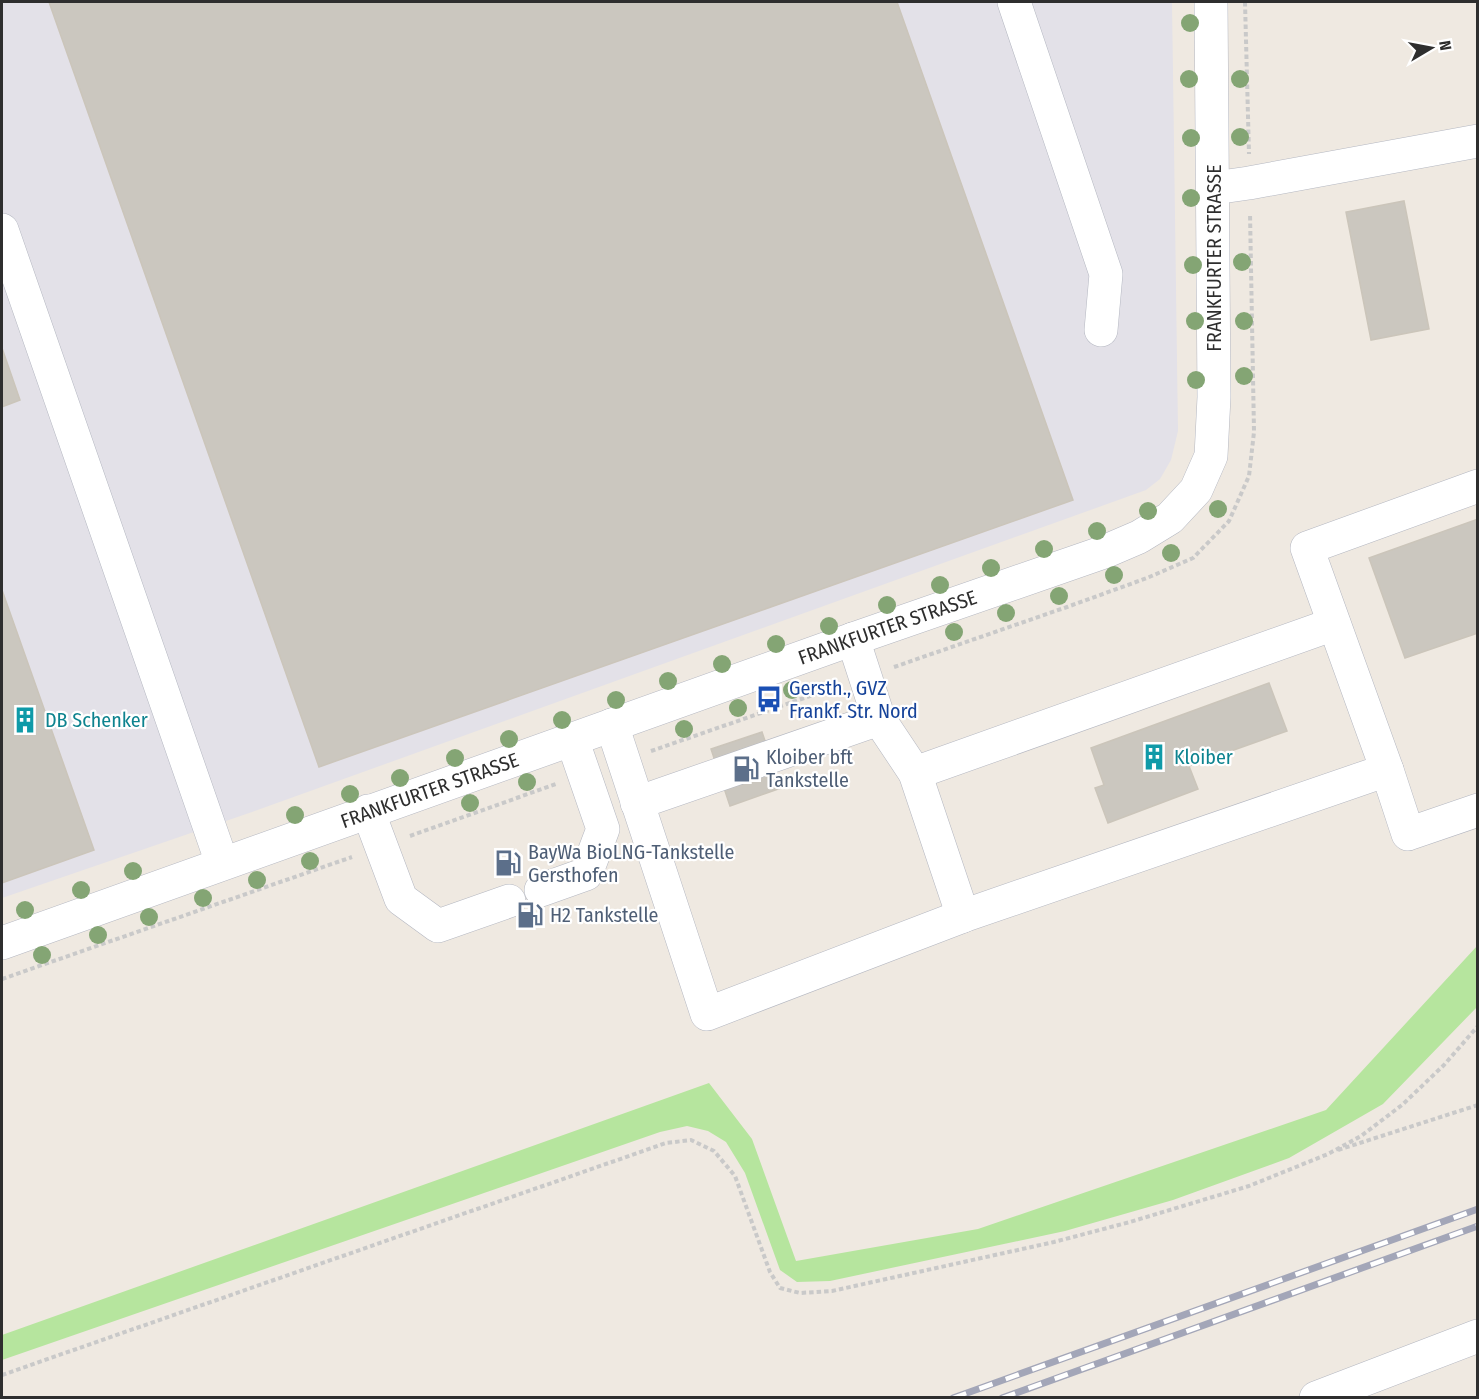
<svg xmlns="http://www.w3.org/2000/svg" width="1479" height="1399" viewBox="0 0 1479 1399" font-family="'Fira Sans Condensed',sans-serif">
  <rect width="100%" height="100%" fill="#efe9e1"/>
  <path fill="#e3e1e8" d="M2,2h1170l6,429 -7,29 -11,19 -14,11 -894,322 -250,86z"/>
  <path fill="#b6e59e" d="M1477,946v61l-94,97 -94,54 -116,42 -108,31 -235,50 -33,1 -17,-12 -35,-97 -19,-31 -18,-11 -21,-5 -27,6 -658,228v-25l707,-252 43,56 44,122 182,-32 348,-119z"/>
  <path fill="#cbc7bf" stroke="#cbc5ba" stroke-width="1.5" d="M49,2h848l176,498 -754,267z
    M1404,201l25,128 -58,11 -25,-128z
    M2,348l18,52 -18,7z
    M1478,519v114l-73,25 -36,-100z
    M2,590l92,260 -92,33z
    M1269,683l18,48 -98,35 9,23 -90,34 -13,-35 9,-3 -13,-37z
    M762,732l19,56 -51,18 -19,-57z"/>
  <g fill="none" stroke-linecap="round" stroke-linejoin="round">
    <g stroke="#b4b7c1" stroke-width="34">
      <g id="minor">
        <path d="M1014,2l92,272 -5,56"/>
        <path d="M1214,188l35,-5 229,-42"/>
        <path d="M2,230l220,633"/>
        <path d="M853,639l26,80 36,54 48,143"/>
        <path d="M612,725l95,289 256,-98 424,-146 21,64 70,-24"/>
        <path d="M1387,770l-80,-222 171,-62"/>
        <path d="M915,773l419,-149"/>
        <path d="M637,803l242,-84"/>
        <path d="M368,811l33,88 37,27 71,-25"/>
        <path d="M541,890l45,-16 17,-45 -31,-90"/>
        <path id="s1" d="M2,943l851,-304 251,-87 35,-15 31,-19 26,-28 15,-34 3,-59 -3,-395"/>
        <path d="M1316,1398l162,-62"/>
      </g>
    </g>
    <path stroke="#c9c9c9" stroke-width="4" stroke-dasharray="4.5 3" stroke-linecap="butt" d="M1245,2l4,152
      M894,667l173,-60 80,-29 46,-20 36,-37 20,-45 5,-44 -4,-219
      M651,751l185,-64
      M410,836l146,-52
      M2,979l350,-122
      M1338,1150l140,-45
      M2,1375l664,-232 25,-3 23,11 21,25 35,96 10,16 20,5 32,-2 222,-49 76,-20 119,-36 79,-32 33,-18 41,-31 42,-40 34,-39"/>
    <use href="#minor" stroke="#fff" stroke-width="33"/>
    <g stroke="#a3a6b8" stroke-width="7">
      <path id="rail" d="M953,1398l525,-189
        M1002,1398l476,-172"/>
    </g>
    <use href="#rail" stroke="#fff" stroke-width="4.5" stroke-dasharray="14" stroke-linecap="butt"/>
  </g>
  <g fill="#84a574">
    <circle cx="1190" cy="23" r="9"/>
    <circle cx="1189" cy="79" r="9"/>
    <circle cx="1240" cy="79" r="9"/>
    <circle cx="1240" cy="137" r="9"/>
    <circle cx="1191" cy="138" r="9"/>
    <circle cx="1191" cy="198" r="9"/>
    <circle cx="1242" cy="262" r="9"/>
    <circle cx="1193" cy="265" r="9"/>
    <circle cx="1195" cy="321" r="9"/>
    <circle cx="1244" cy="321" r="9"/>
    <circle cx="1244" cy="376" r="9"/>
    <circle cx="1196" cy="380" r="9"/>
    <circle cx="1218" cy="509" r="9"/>
    <circle cx="1148" cy="511" r="9"/>
    <circle cx="1097" cy="531" r="9"/>
    <circle cx="1044" cy="549" r="9"/>
    <circle cx="1171" cy="553" r="9"/>
    <circle cx="991" cy="568" r="9"/>
    <circle cx="1114" cy="575" r="9"/>
    <circle cx="940" cy="585" r="9"/>
    <circle cx="1059" cy="596" r="9"/>
    <circle cx="887" cy="605" r="9"/>
    <circle cx="1006" cy="613" r="9"/>
    <circle cx="829" cy="626" r="9"/>
    <circle cx="954" cy="632" r="9"/>
    <circle cx="776" cy="644" r="9"/>
    <circle cx="722" cy="664" r="9"/>
    <circle cx="668" cy="681" r="9"/>
    <circle cx="792" cy="690" r="9"/>
    <circle cx="616" cy="700" r="9"/>
    <circle cx="738" cy="708" r="9"/>
    <circle cx="562" cy="720" r="9"/>
    <circle cx="684" cy="729" r="9"/>
    <circle cx="509" cy="739" r="9"/>
    <circle cx="455" cy="758" r="9"/>
    <circle cx="400" cy="778" r="9"/>
    <circle cx="527" cy="782" r="9"/>
    <circle cx="350" cy="794" r="9"/>
    <circle cx="470" cy="803" r="9"/>
    <circle cx="295" cy="815" r="9"/>
    <circle cx="310" cy="861" r="9"/>
    <circle cx="133" cy="871" r="9"/>
    <circle cx="257" cy="880" r="9"/>
    <circle cx="81" cy="890" r="9"/>
    <circle cx="203" cy="898" r="9"/>
    <circle cx="25" cy="910" r="9"/>
    <circle cx="149" cy="917" r="9"/>
    <circle cx="98" cy="935" r="9"/>
    <circle cx="42" cy="955" r="9"/>
  </g>
  <defs>
    <g id="bus-bare" transform="scale(2.07)"><path d="M-5-6H5V4H4V6H2V4H-2V6H-4V4H-5ZM-3.5-4V0h7V-4ZM-3.5 1.2v1.5H-2V1.2ZM2 1.2v1.5H3.5V1.2Z" fill="#1a4fb4" stroke="#fff" stroke-width="2.5" paint-order="stroke"/></g>
    <g id="building-bare" transform="scale(2.07)"><path d="M-4-6H4V6H1V3H-1V6H-4ZM-2.5-4.3h1.7v1.8h-1.7ZM.8-4.3h1.7v1.8H.8ZM-2.5-1h1.7V.8h-1.7ZM.8-1h1.7V.8H.8Z" fill="#0f9aa8" stroke="#fff" stroke-width="2.5" paint-order="stroke"/></g>
    <g id="fuel-bare" transform="scale(2.07)"><path d="M-5.5-6h7V0h2V4h1.3V-2.5L3-4.5l.8-.8L6-3V5H2.5V1h-1V6h-7ZM-4.2-4.7v3.2H.2V-4.7Z" fill="#5c6f8a" stroke="#fff" stroke-width="2.5" paint-order="stroke"/></g>
  </defs>
  <g fill-rule="evenodd">
    <use href="#bus-bare" x="769" y="699"/>
    <use href="#building-bare" x="25" y="720"/>
    <use href="#building-bare" x="1154" y="757"/>
    <use href="#fuel-bare" x="746" y="769"/>
    <use href="#fuel-bare" x="508" y="863"/>
    <use href="#fuel-bare" x="530" y="915"/>
  </g>
  <g text-anchor="middle" stroke-width="4.5" stroke-linejoin="round" paint-order="stroke">
    <g font-size="20" fill="#2e2e2e" stroke="#fff">
      <text transform="translate(1214 258) rotate(-90)" y="7">FRANKFURTER STRASSE</text>
      <text dy="7" stroke="none"><textPath href="#s1" startOffset="940">FRANKFURTER STRASSE</textPath></text>
      <text dy="7" stroke="none"><textPath href="#s1" startOffset="454">FRANKFURTER STRASSE</textPath></text>
    </g>
    <g font-size="20" fill="#164399" stroke="#fff" text-anchor="start">
      <text x="789" y="695">Gersth., GVZ<tspan x="789" dy="23">Frankf. Str. Nord</tspan></text>
    </g>
    <g font-size="20" fill="#0d838f" stroke="#fff" text-anchor="start">
      <text x="45" y="727">DB Schenker</text>
      <text x="1174" y="764">Kloiber</text>
    </g>
    <g font-size="20" fill="#4e5e75" stroke="#fff" text-anchor="start">
      <text x="766" y="764">Kloiber bft<tspan x="766" dy="23">Tankstelle</tspan></text>
      <text x="528" y="859">BayWa BioLNG-Tankstelle<tspan x="528" dy="23">Gersthofen</tspan></text>
      <text x="550" y="922">H2 Tankstelle</text>
    </g>
  </g>
  <rect width="1479" height="1399" fill="none" stroke="#2e2e2e" stroke-width="6"/>
  <g transform="translate(1431 48) rotate(80)" stroke="#ffffff" stroke-width="4.5" paint-order="stroke">
  <path d="M0-4.5L10 22L0 15L-10 22Z" fill="#2e2e2e"/>
  <text y="-9" font-size="16" font-weight="bold" text-anchor="middle" fill="#2e2e2e">N</text>
  </g>
</svg>
